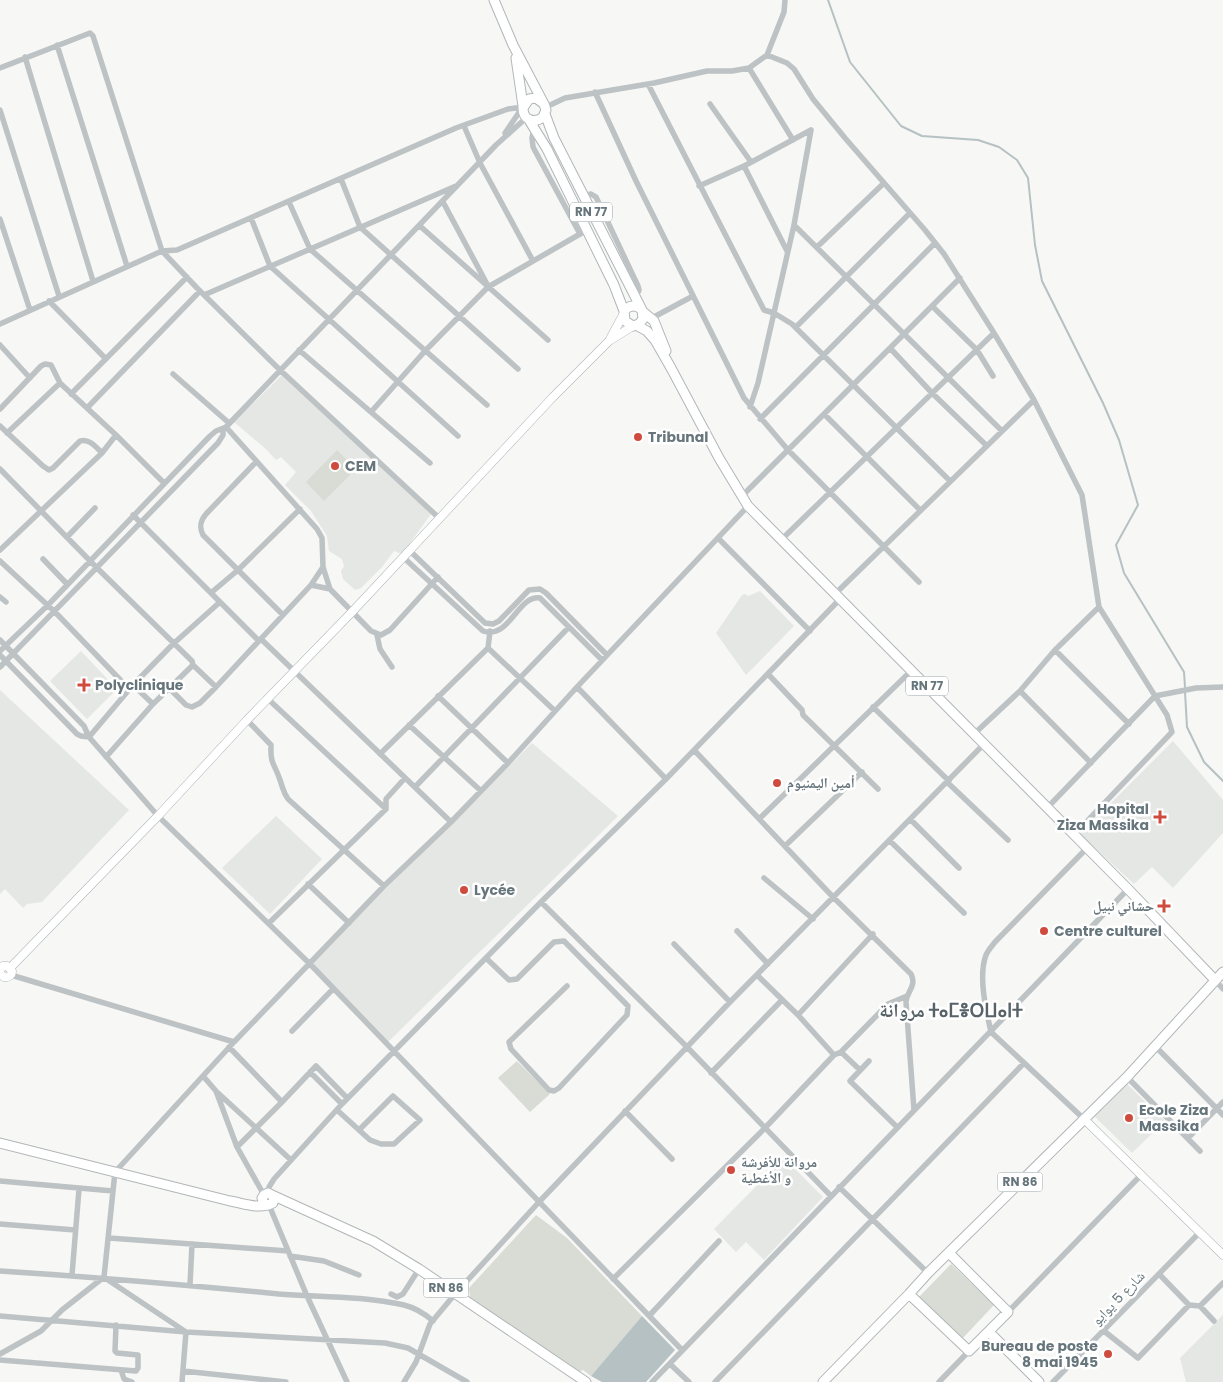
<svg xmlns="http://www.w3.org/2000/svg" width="1223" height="1382" viewBox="0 0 1223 1382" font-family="Poppins,'Noto Naskh Arabic','Noto Sans Tifinagh',sans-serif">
  <rect width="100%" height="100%" fill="#f7f7f5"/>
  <path fill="#e5e7e5" d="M283,374l148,140 -29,40 -8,-3 -12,16 -21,21 -6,2 -12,-11 -2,-8 3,-5 -2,-7 -13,-8 -2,-15 -16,-25 -26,-26 11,-13 -15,-15 -5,3 -9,-10 -33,-28z
    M760,591l34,35 -48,49 -30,-42 26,-38 3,-1 3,2z
    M81,651l36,38 -30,30 -37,-38z
    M0,690l129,120 -87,92 -15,2 -4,4 -18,-19 -5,5z
    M1173,741l50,59v33l-50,55 -21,-21 -18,17 -54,-50z
    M532,743l86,73 -231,227 -77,-79z
    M276,816l46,43 -52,55 -48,-46z
    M1125,1082l40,39 -33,32 -39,-38z
    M784,1158l39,39 -59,63 -18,-18 -10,10 -22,-23z
    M1223,1315v67h-37l-6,-24z"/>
  <path fill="#d8dcd5" d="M337,450l19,19 -32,32 -18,-19z
    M517,1061l33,33 -20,18 -32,-34z
    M536,1215l31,23 75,78 -51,60 -8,-6 -5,2 -108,-75 -1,-9z
    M951,1264l43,41 -32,34 -43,-42z"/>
  <path fill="#b5c1c3" d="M642,1316l33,34 -29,32h-44l-11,-6z"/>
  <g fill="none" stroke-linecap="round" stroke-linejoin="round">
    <path stroke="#b5c1c3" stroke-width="2" d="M828,0l22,62 51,64 21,10 56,4 21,7 18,13 11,18 7,67 7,36 61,122 16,37 19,65 -22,40 8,28 60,99 1,15
      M1185,692l2,35 17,35 19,19"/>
    <g stroke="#afb6b9" stroke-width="9">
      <path id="secondary" d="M610,339l13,-24
        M10,968l148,-152 89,-96 105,-108 201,-215 56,-56 24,-15
        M0,970l3,-4h4l5,5c0,4 -3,7 -8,6l-4,-3
        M1084,1119l139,136"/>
    </g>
    <g stroke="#b1b6b8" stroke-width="11">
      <path id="primary" d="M494,0l19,45 31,59 2,6 -3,7c-9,7 -20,3 -20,-9l6,-9 7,-1 8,6
        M516,58l7,48
        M545,114l9,24 87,170
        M529,120l18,29 67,136 10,26 1,10 8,5 6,-2 4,-5 -1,-9c-6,-6 -13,-5 -18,1
        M642,311l12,10 12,30
        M636,325l11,6 8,9 16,28 48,90 29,48 380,383 87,91
        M0,1143l230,58c13,2 30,9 43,2l1,-4 -2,-4 -4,-2 -4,2 -2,3 2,6 3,1
        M272,1195l101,46 46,28 167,113
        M909,1294l60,57 39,-39 -59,-59
        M989,1332l50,50
        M823,1382l86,-88 19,-21 199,-196 96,-105"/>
    </g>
    <path stroke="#bdc2c4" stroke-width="5.5" d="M57,45l70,221
      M767,55l20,8 7,6 19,30 32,39 80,92 19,24 50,79 40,67 48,95 17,112 68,108 5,17 -98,103
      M25,57l68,224
      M0,68l90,-35 3,3 69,215 35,37 83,82 159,148
      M749,68l44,72
      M648,84l116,226 10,3 18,11 158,157
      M595,92l41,89 108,217 44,52 131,132
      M710,104l41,58
      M546,107l19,-9 89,-15 53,-12h25l17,-3 18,-13 17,-43 1,-12
      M0,110l59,186
      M464,126l16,37 53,98
      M534,128l-2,10 1,9 47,87
      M505,133l17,-25
      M744,166l43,85
      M341,179l19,48 158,142
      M699,186l45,-20 67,-36
      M583,196l8,-2 5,3 42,89 1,4 -3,7
      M289,202l21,47 177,156
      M443,202l44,82
      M251,218l19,48 188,170
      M0,219l30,91
      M794,225l207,205
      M420,226l128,114
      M817,247l67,-64
      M204,295l252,-109
      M49,301l57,58
      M932,306l45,44 16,26
      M652,318l41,-22
      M0,324l162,-73 15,-1 279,-122 52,-19 15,-2
      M796,327l114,-114
      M0,345l30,33
      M890,348l42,45 54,52
      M299,350l131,113
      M173,374l56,49
      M71,394l116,-117
      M750,407l8,-24 36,-158 17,-95
      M87,408l113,-117
      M0,409l41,-43 4,-2 6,1 9,18 56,52 48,48
      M371,412l54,-61 63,-64 99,-57
      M824,414l96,96
      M760,419l175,-176
      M0,426l43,40 6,4 4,-2 27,-27c9,-3 16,6 22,12
      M226,427l91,102 5,9 1,29 7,22
      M7,433l53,-50
      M256,462l-50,52c-6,7 -7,13 -3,21l80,80
      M0,469l97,99 95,93 1,4
      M742,496l218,-218
      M133,515l126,126
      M67,537l28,-29
      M718,538l92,93
      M782,539l212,-206
      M0,550l102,-97 14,-18
      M409,550l76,73 8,1 6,-3 30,-31 11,-1 6,4 61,62
      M403,557l80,74c27,9 34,-36 57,-33l62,62
      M43,559l24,25
      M0,561l55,51 74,77
      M311,585l12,-18
      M212,592l26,-22 62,-61
      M836,593l198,-193
      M0,597l6,5
      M377,635l3,14 12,18
      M261,639l190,183
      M0,640l84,86 5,11 69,79 152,148 372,386
      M488,648l67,63
      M1055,650l74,74
      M0,651l48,-46 162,-169 6,-5 10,-4 270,-282 30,-27
      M0,655l77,79 4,2 8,1
      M0,667l218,-224 5,-8v-6
      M768,674l34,36 1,5 75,74
      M133,685l20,19
      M577,687l89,92
      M169,688l17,17 6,2 8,-4 16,-16
      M1020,691l71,72
      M438,696l70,67
      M268,699l118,110
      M873,707l76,74
      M247,720l24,25c-1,20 4,19 9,35 3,8 3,12 8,19l96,87
      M409,725l72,66
      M975,733l45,-42 35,-41 44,-43
      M89,737l44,-52 40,-41 47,-42
      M694,750l139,147 78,77c6,12 -4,17 -5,28l8,108
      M380,754l108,-106 2,-17
      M106,757l47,-53 40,-39 23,22 95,-102 19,4 41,42 10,4 9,-5 48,-53
      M947,782l61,58
      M415,787l154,-160
      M1047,808l108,-112 41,-8 27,-1
      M760,818l152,-148
      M911,820l48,48
      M890,841l74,72
      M786,845l76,-73
      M764,878l49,41
      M308,884l41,39
      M541,902l146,145 144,149
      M269,923l117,-114v-10l19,-21
      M737,931l31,33
      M674,944l56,58
      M486,958l23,22 8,-1 37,-37 10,-1 64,65 -1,9 -68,73 -5,3 -5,-1 -38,-41 -2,-7 58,-56
      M11,975l223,67
      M757,975l41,40 36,40
      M1215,980l8,9
      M798,1015l75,-81
      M292,1031l41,-42
      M1155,1046l68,69
      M229,1047l53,55
      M841,1052l19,18
      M869,1061l-19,20 47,46
      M310,1072l32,32
      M711,1073l71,-73
      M203,1076l13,15 21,56 27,48
      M1127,1077l73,74
      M218,1093l73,67
      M337,1110l33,30 11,4h13l26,-24 -27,-24 -34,34
      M625,1111l47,48
      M1084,1119l-93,-87c-5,-22 -13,-56 -5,-77 2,-5 6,-9 9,-13l92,-94
      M1188,1138l35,-36
      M237,1147l45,-45 34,-36 31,32
      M0,1181l113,10
      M839,1187l89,86
      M268,1193l1,-6 5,-8 68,-75 199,-202 125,-123 175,-181
      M269,1205l38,91 40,86
      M0,1224l75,6
      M109,1238l179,13
      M290,1256l34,5 35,14
      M0,1271c93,6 186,14 279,23 41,3 84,2 125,11 12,3 20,8 29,16
      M1159,1274l30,31 11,1 14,15
      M72,1275l7,-86
      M105,1278l81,54 -4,50
      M613,1279l151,-150 70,-74 7,-3 47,-48 19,-8
      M190,1285l2,-41
      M391,1294l6,3 6,-3 16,-25
      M1200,1306l23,-23
      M1008,1312l133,-137
      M0,1316l186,16 199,11 23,5 59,34
      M649,1316l70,-75
      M1104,1331l34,27 51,-53
      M0,1354l41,-23 21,-21 42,-33 11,-105 119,-130 150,-156 67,-64 57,-59 69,-76 171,-181
      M0,1360l136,11 2,-3v-13l-21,-2 -2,-2 1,-26
      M670,1364l19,18
      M121,1370l3,9 8,3
      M183,1371l103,11
      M404,1382l12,-20 14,-38 25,-30 84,-92 191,-200 254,-258
      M652,1382l476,-493
      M715,1382l309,-319
      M939,1382l30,-31
      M1053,1382l147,-150"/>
    <use href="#secondary" stroke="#fff" stroke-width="8"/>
    <use href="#primary" stroke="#fff" stroke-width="9"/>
  </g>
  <g fill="#cf4b3e" stroke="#fff" stroke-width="2">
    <circle cx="638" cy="437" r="5"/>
    <circle cx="335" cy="466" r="5"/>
    <path d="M81.5 677.5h5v5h5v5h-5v5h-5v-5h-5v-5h5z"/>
    <circle cx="777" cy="783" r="5"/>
    <path d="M1157.5 809.5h5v5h5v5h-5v5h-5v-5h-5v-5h5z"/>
    <circle cx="464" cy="890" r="5"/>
    <path d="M1161.5 898.5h5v5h5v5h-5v5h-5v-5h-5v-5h5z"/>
    <circle cx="1044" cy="931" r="5"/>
    <circle cx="1129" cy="1118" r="5"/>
    <circle cx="731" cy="1170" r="5"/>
    <circle cx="1108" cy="1354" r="5"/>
  </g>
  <g text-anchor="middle" stroke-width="5" stroke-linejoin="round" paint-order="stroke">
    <g fill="#fff" stroke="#949fa3" stroke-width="1">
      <rect x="570" y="202.5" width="42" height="19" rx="4"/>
      <rect x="906" y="676.5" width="42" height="19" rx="4"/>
      <rect x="997.5" y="1172.5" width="45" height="19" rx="4"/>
      <rect x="423.5" y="1278.5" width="45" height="19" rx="4"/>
    </g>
    <g font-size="12" font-weight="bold" fill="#66767c">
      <text x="591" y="216">RN 77</text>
      <text x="927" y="690">RN 77</text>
      <text x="1020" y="1186">RN 86</text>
      <text x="446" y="1292">RN 86</text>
    </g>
    <g font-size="14" font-weight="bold" fill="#66767c" stroke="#fff" text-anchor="start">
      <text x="648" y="442">Tribunal</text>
      <text x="345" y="471">CEM</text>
      <text x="95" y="690">Polyclinique</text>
      <text x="787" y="788">أمين اليمنيوم</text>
      <text x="1149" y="814" text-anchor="end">Hopital<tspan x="1149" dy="16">Ziza Massika</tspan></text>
      <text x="474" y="895">Lycée</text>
      <text x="1154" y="911" text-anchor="end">حشاني نبيل</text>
      <text x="1054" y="936">Centre culturel</text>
      <text x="1139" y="1115">Ecole Ziza<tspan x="1139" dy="16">Massika</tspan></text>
      <text x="741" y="1167">مروانة للأفرشة<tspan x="741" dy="16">و الأغطية</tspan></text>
      <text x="1098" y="1351" text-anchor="end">Bureau de poste<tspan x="1098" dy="16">8 mai 1945</tspan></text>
    </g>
    <g font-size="14" fill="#66767c" stroke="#fff">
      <text transform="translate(1118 1298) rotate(-46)" y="5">شارع 5 يوايو</text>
    </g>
    <g font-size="19" font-weight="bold" fill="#576368" stroke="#fff">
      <text x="951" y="1017">مروانة ⵜⴰⵎⴻⵔⵡⴰⵏⵜ</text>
    </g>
  </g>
</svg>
